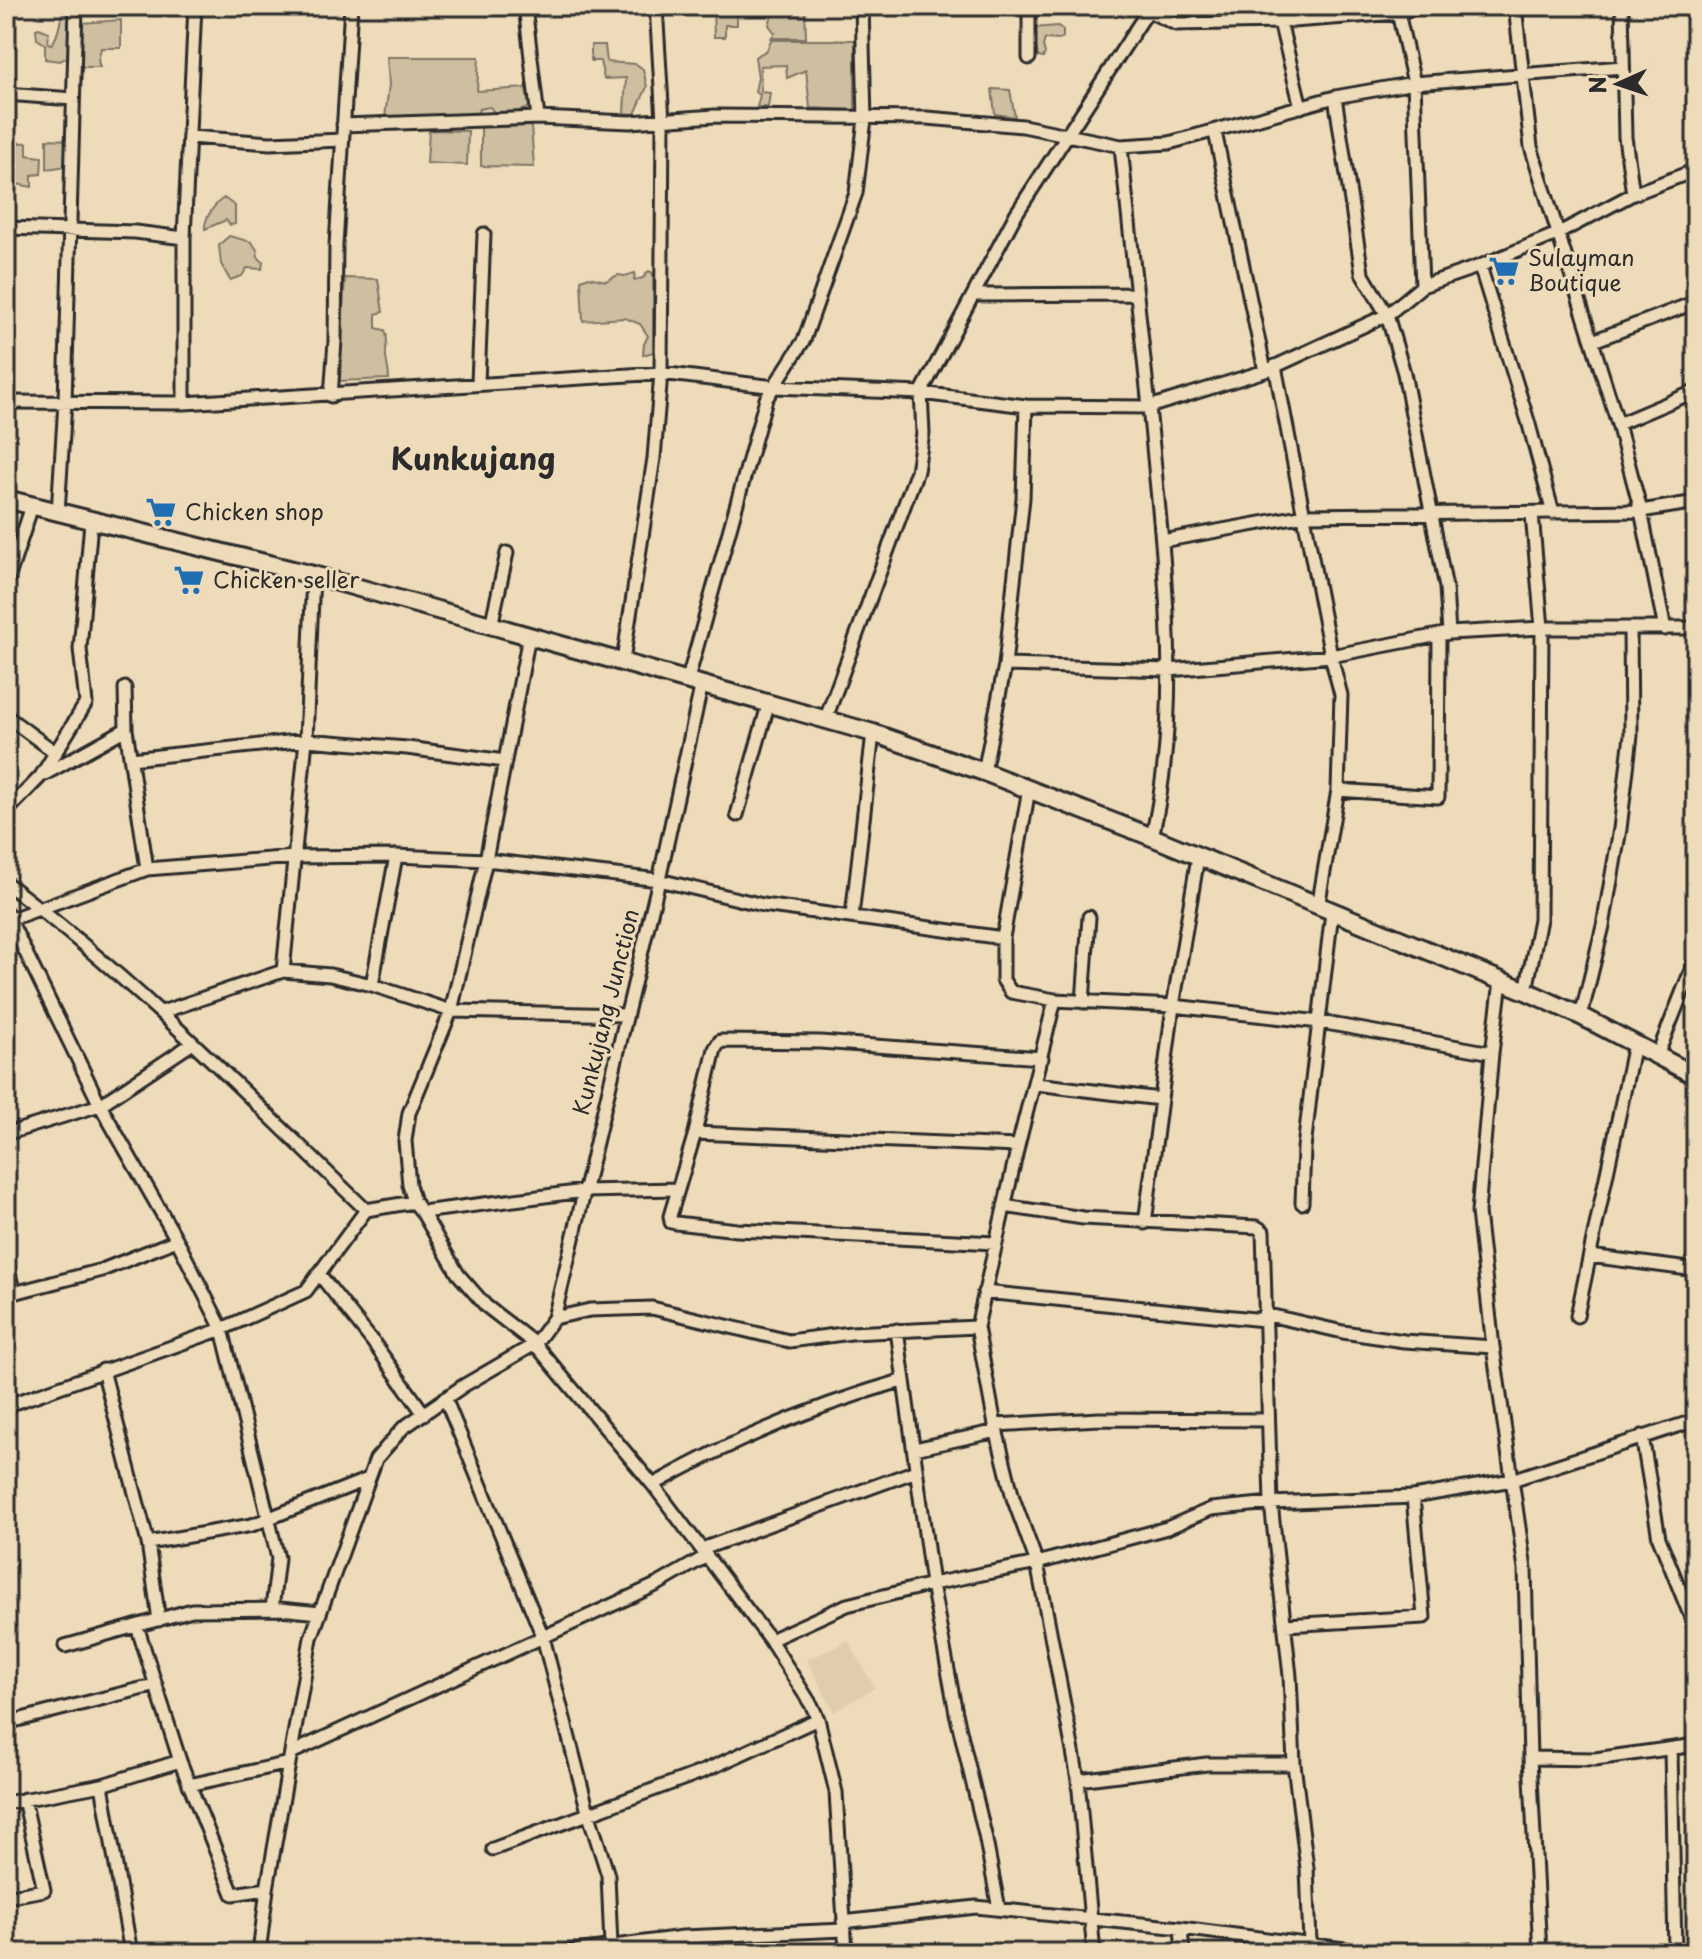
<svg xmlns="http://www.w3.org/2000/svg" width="1702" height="1959" viewBox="0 0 1702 1959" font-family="'Playpen Sans',sans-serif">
  <rect width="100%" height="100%" fill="#eedbb9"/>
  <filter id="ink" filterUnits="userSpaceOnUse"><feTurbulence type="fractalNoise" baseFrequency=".0125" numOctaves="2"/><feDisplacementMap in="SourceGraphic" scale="16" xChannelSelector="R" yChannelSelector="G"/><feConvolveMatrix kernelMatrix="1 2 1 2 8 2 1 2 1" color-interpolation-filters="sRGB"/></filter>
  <g filter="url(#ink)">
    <path fill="#dfcdae" d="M848,1641l27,47 -41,24 -27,-52z"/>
    <path fill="#cfbfa1" stroke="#7d7566" stroke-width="2" d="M69,6h3l9,17 40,-3v28h-20l-3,13 2,6h-18l-1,-37 -9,25 -12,6 -15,-2v-15l-8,-5 -1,-10 3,-1 10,4 -1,11 4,1c8,-11 7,-21 11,-33z
      M720,6h17v19h-12v12h-11l-1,-30z
      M757,6h48l1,32h-35l4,-5 -6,-8 3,-10 -15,-5z
      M1058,26l5,4v7l-4,3 -14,-1 -2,7 2,7 -2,5 -5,-1 -2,-13 -4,-4 1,-12z
      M771,40h84v70l-45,-2 -4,-38 -19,8 -1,-13 -26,1 1,26 9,1 -2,14h-11l3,-12 -5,-3 3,-15 -3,-20 12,-7z
      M591,45h14l2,17 29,2 7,5 4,18 -12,27 -11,-1 2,-35 -22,1 -4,-18h-9z
      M387,57h92l-2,34 49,-3 3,20 -13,4h-22l-4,-5 -11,2 -3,8 -8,3 -83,-2 4,-34z
      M992,89l18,1 5,27 -20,-3z
      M531,126l3,41 -53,-1v-39z
      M429,130l39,1 -1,34 -40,-2z
      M47,139l21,1 -1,26 -20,3z
      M6,142l21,1v12l15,2 -1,17 -9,1v12l-26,-5z
      M224,198l11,8v18l-5,1 -4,-5 -21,9c-1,-10 10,-26 19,-31z
      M229,236l23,6 5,8 1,7 5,5 -1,7 -15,-1 -5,8 -12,4 -9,-16 -2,-19z
      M649,271l4,2v79l-10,3 1,-11 4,-8 -8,-12 -15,-6 -42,3 -2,-41 8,-3 17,4 12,-6 7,1 10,-3 -1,7 9,-2z
      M345,278l33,1 5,33 -7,2v14l9,2c4,10 1,12 1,21 -1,8 3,18 3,28l-50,2z"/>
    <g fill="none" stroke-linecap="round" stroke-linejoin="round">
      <g stroke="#2b2b2b" stroke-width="17">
        <path id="street" d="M525,6l13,112 92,4 85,-6 212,2 96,8 98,20 48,-3 166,-46 79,-14 209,-16
          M1138,6l38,18 104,-2 118,-9 25,-7
          M1280,6v16l21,85
          M1515,6l16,141 87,277 23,87 24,118
          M1622,6l3,131 8,57
          M1397,8l17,75 8,203
          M1029,58v-52
          M6,94l67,5
          M1335,97l27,176 25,42 17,58 42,215 3,45
          M343,125l195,-7
          M1215,132l50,239
          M190,137l80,6 72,-3
          M1121,146c11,111 25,222 35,333 12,118 23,241 -4,358
          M6,228l129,4 49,6
          M1480,266l48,155 25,92
          M975,295l161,-1
          M1593,341l103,-39
          M1275,366l56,290 10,39 -3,95 -20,117
          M478,383l6,-149
          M331,396l4,-55 1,-96 15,-239
          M6,402l178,1 477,-30 114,14 146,6 105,13 123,1 116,-36 122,-56 35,-29 58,-20 77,-32 76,-40 63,-24
          M184,403v-165l11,-232
          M1618,424l78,-33
          M58,513l7,-111 11,-396
          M1162,541l143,-26 336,-4 55,-9
          M6,585l26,-79
          M491,626l16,-73
          M529,636l-43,224 -35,151 -42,102 -4,28 4,44 5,17 8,10 36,62 28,32 49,38 118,141 117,155 42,66 6,13 18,73 10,161
          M623,661l31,-203 7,-85 2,-252 -7,-115
          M1005,665l164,5 162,-14 118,-23 93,-5h154
          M688,679l78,-280 38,-59 52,-147 9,-74 -3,-113
          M125,688l1,41 21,140
          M6,716l50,37
          M826,718l91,-247 6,-38 -2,-40 95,-179 135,-208
          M131,759l175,-19 101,8 98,13
          M984,772l21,-107 18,-167 3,-92
          M1696,773l-3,1 3,29
          M45,774l81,-45
          M1029,789l-26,149v42l8,12 44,8 -37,146 -41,181 18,98 18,73 24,65 35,183 6,34 16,173
          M1338,790l100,7 1,-162
          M6,812l35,-36 45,-73 -6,-54 11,-127
          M737,815l32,-113
          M6,883c130,98 244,215 360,327
          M6,912l94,193 77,135 45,89 56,229 -6,51
          M852,916l21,-183
          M6,921l141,-52 147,-12 102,-1 90,4 173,20 104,25 240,33
          M283,971l23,-231 7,-165
          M1501,981l-9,72 -14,159 15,135 32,222 5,189 10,195
          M372,985l24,-129
          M1526,991l14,-72 2,-291 -10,-114
          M1055,1000l118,6 147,16 172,31
          M1083,1002l6,-85
          M162,1012l121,-41 47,4 42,10 79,26 174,4
          M1581,1016l22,-90 17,-97 11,-94 -1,-107
          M1657,1056l39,-98
          M1036,1084l124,15
          M695,1133l323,13
          M6,1134l94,-29 93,-62
          M1302,1203l2,-55 28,-236
          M1004,1206l79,12 174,9 6,4 8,272 19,173 4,88 13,104 3,75
          M422,1212l162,-21 94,-2
          M1145,1223l28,-217 25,-149
          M995,1243l-258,-13 -61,-7 -5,-1 -1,-6 25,-83 20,-84 5,-8 100,1 222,16
          M1590,1256l106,14
          M6,1262l8,31
          M319,1274l54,68 51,72
          M984,1292l280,28
          M6,1295l96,-25 75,-30
          M1264,1314l79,18 61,9 89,6
          M1577,1316l57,-272
          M554,1318l36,-8 62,-2 137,33 62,-8 126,-6
          M897,1330l35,254 24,129 29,122 14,74
          M103,1370l45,173 11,77
          M445,1398l98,239 45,175 20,63 3,71
          M6,1406l216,-77 84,-38 60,-81 48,-8
          M995,1425l104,-6 168,1
          M1642,1436l17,102 37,92
          M914,1449l83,-18
          M653,1485c79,-45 164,-80 251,-105
          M148,1543l104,-18 116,-46
          M702,1549l214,-78
          M1285,1625l139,-8 -11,-120
          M137,1626l43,135 53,133 34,-5
          M770,1640l77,-35 85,-21 105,-21 130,-35 44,-19 60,-6 142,-6 99,-17 184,-60
          M65,1646l127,-36 88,-1 40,4
          M6,1723l150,-38
          M1671,1749l4,204
          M291,1753l367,-169 47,-27
          M1530,1758l65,1 101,-14
          M1078,1780l129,-16h87
          M102,1785l29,168
          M189,1785l100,-22
          M6,1803l96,-18 78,-24
          M493,1849l211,-78 114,-52
          M6,1897l38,-7 -20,-91
          M843,1922l133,-15 205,21 195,25
          M1181,1928l2,25
          M259,1953l8,-64 44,-251 65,-179 27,-31 60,-42 72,-42 19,-26 105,-438 43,-197
          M561,1953l122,-16 161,-7"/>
      </g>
      <g stroke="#2b2b2b" stroke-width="22">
        <path id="secondary" d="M6,499l307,76 560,158 111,39 168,65 374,154 55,25 115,60"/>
      </g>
      <use href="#street" stroke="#eedbb9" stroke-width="11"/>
      <use href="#secondary" stroke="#eedbb9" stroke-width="16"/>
    </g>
  </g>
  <defs>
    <g id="supermarket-bare" transform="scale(2.4)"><path d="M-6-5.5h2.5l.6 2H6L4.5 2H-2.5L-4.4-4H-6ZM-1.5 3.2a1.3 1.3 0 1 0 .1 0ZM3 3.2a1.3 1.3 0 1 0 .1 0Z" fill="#1f6fb2" stroke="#eedbb9" stroke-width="2.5" paint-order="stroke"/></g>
  </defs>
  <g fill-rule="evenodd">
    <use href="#supermarket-bare" x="1504" y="271"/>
    <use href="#supermarket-bare" x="161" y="512"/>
    <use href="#supermarket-bare" x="189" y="580"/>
  </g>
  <g text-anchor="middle" stroke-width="6" stroke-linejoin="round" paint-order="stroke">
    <g font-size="22" fill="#2b2b2b" stroke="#eedbb9" text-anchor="start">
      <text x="1528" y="266">Sulayman<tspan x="1528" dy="25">Boutique</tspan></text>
      <text x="185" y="520">Chicken shop</text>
      <text x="213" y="588">Chicken seller</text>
    </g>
    <g font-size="22" fill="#2b2b2b" stroke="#eedbb9">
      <text transform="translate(606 1012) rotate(-76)" y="8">Kunkujang Junction</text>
    </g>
    <g font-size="30" font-weight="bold" fill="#2b2b2b" stroke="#eedbb9">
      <text x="473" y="470">Kunkujang</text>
    </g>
  </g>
  <rect width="1702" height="1959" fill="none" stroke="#eedbb9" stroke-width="32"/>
  <rect x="16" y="16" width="1670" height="1927" fill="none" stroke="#2b2b2b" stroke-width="3" filter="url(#ink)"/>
  <g transform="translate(1618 84) rotate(267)" stroke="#eedbb9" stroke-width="6" paint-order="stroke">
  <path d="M0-6L14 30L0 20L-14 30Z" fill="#2b2b2b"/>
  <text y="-12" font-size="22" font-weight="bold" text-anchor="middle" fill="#2b2b2b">N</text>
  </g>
</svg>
